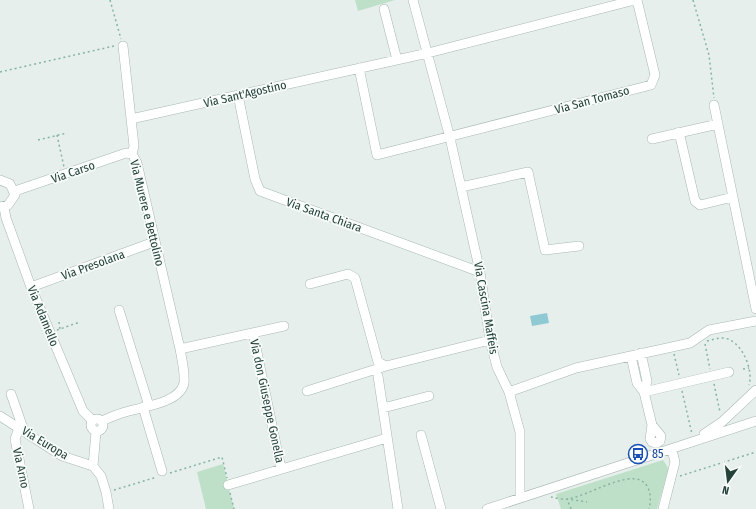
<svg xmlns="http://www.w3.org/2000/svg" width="756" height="509" viewBox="0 0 756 509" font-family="'Fira Sans Condensed',sans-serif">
  <rect width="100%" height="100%" fill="#e6efeb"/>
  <path fill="#bfe0c8" d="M355,0h40l-37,11z
    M663,460l4,6 1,4 -11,39h-96l-5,-15z
    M223,464l11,45h-28l-9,-37z"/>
  <path fill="#8ec9d4" d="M547,313l2,10 -17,3 -2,-10z"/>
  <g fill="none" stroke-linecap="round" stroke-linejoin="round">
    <g stroke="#a8b8b2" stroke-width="10">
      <path id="minor" d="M413,0l37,138 30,134 10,68 7,27 12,25 11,40v66
        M384,9l13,51
        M359,68l18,87 274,-70 4,-10 -18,-75
        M238,95l17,84 5,12 220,81
        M714,105l42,204
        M131,119l297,-66 203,-52h6
        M679,132l16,69 5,4 33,-8
        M652,139l66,-15
        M0,180l10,4 5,11 -7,10 -8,2
        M461,187l67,-15 17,78 34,-4
        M15,191l111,-38 6,1
        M4,207l2,11 25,69 52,124 9,9
        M310,284l38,-10 7,4 23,84 8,4 104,-26
        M31,287l123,-45
        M119,310l30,96
        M253,333l28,136
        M180,349l104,-23
        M641,353l6,28 -3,11
        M631,356l6,27 7,9 8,33 -2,14 2,3 5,1 3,-2 1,-5 -9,-11
        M378,376l20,133
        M307,391l79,-25
        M509,392l67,-24 114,-25 19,-13 47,-9
        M644,392l85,-20
        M11,394l13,37
        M143,407l19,64
        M383,408l46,-12
        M0,416l62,40 31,10 8,10 5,16 3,17
        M91 425a6 6 0 1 1 12 0a6 6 0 1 1-12 0Z
        M102,421c7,-3 13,-6 20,-8 17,-6 58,-9 62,-30 1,-11 -2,-23 -4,-34l-43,-186 -5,-9 2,-8 -11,-100
        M19,428l-4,11 14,70
        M704,434l18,-12 34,-32
        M421,435l20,74
        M93,466l3,-34
        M228,485l159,-47
        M487,509l269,-88
        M663,509l12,-47 -3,-12"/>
    </g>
    <path stroke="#86b3a5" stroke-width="1.5" stroke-dasharray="2 3" stroke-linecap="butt" d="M110,0l11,39
      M693,0l16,55 5,43
      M0,72l114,-26
      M57,135l7,32
      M38,140l29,-7
      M59,322l1,7
      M57,330l23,-8
      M707,341c5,-1 10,-3 15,-3 19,0 32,32 27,47
      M705,344l5,25
      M674,354l5,21
      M743,369l6,-1
      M714,384l6,28
      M682,391l10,43
      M170,473l52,-16 5,21
      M680,476l76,-24
      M114,490l43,-13
      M230,493l4,16
      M551,497c5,1 13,3 18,2 20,-5 39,-17 59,-20 20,-3 25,14 21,30
      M571,509l-4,-10 20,3"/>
    <use href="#minor" stroke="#fff" stroke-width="9"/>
  </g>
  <defs>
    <g id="bus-ring" transform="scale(1)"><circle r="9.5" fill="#f7fbf9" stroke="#1a4fb4" stroke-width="1.5"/><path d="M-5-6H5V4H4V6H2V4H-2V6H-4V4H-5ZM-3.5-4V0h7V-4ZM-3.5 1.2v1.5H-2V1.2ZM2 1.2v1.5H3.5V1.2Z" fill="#1a4fb4"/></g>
  </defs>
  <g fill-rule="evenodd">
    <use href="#bus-ring" x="638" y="454"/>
  </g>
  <g text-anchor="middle" stroke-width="3.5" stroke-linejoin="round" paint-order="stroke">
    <g font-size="12" fill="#24423a" stroke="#f7fbf9">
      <text transform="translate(245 94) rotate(-13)" y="4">Via Sant'Agostino</text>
      <text transform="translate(592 100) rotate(-15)" y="4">Via San Tomaso</text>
      <text transform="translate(73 172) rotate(-19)" y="4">Via Carso</text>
      <text transform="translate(147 213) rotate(76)" y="4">Via Murere e Bettolino</text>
      <text transform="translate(324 215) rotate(20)" y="4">Via Santa Chiara</text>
      <text transform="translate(93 265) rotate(-20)" y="4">Via Presolana</text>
      <text transform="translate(486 308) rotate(80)" y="4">Via Cascina Maffeis</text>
      <text transform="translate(43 316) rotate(68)" y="4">Via Adamello</text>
      <text transform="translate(267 401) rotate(78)" y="4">Via don Giuseppe Gonella</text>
      <text transform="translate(45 443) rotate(31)" y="4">Via Europa</text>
      <text transform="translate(21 468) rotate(78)" y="4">Via Arno</text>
    </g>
    <g font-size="12" fill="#164399" stroke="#f7fbf9" text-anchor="start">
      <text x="652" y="458">85</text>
    </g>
  </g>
  <g transform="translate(728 481) rotate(194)" stroke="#f7fbf9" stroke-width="3" paint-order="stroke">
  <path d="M0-3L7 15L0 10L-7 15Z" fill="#24423a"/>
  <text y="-6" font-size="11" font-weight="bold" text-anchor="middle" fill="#24423a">N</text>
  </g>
</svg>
